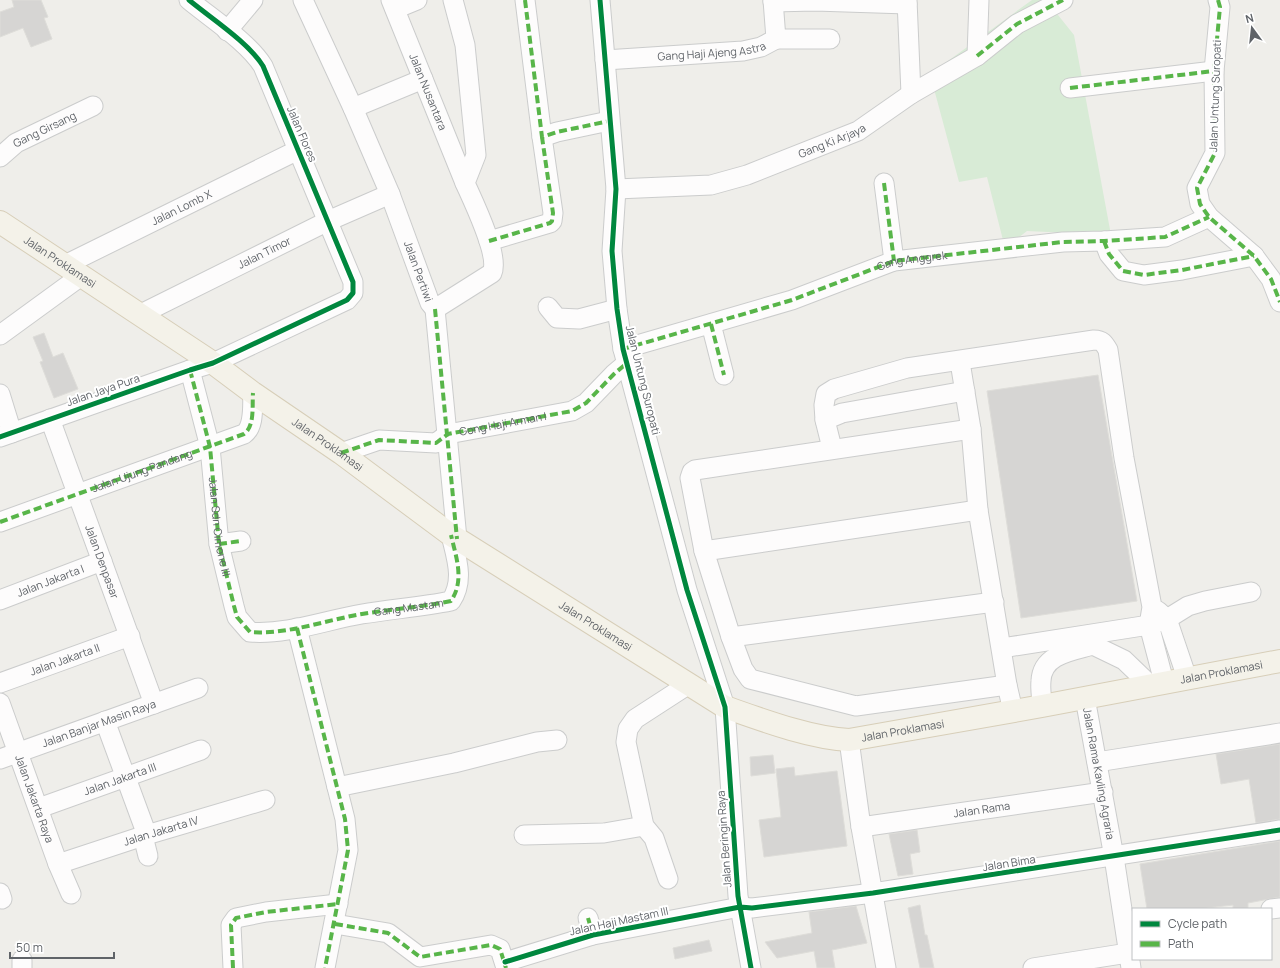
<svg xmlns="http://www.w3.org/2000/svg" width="1280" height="968" viewBox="0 0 1280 968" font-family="Manrope,sans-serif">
  <rect width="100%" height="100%" fill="#efeeea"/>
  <path fill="#d8ebd6" d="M1032,0h14l28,35 37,200 -84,-4 -22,17 -18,-71 -28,5 -29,-108z"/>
  <path fill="#d6d5d3" stroke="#deddd9" d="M12,0h29l7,17 -4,1 8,21 -21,8 -8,-19 -23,9v-25l14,-5z
    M44,333l9,24 10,-4 15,36 -24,9 -14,-36 3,-1 -10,-24z
    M1098,375l39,226 -116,17 -34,-227z
    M1280,744v75l-24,4 -7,-44 -28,5 -5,-30z
    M773,755l2,18 -24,3 -1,-19z
    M794,767l1,9 42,-5 10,75 -83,11 -5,-37 22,-3 -5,-48z
    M917,830l3,22 -10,2 3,20 -15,2 -9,-42z
    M1280,841v56l-32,6v5l-10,1h-5v-4l-35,4h-51l-7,-45z
    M920,905l5,30h2l7,33h-14l-12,-60z
    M856,906l11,37 -35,7 3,18h-18l-3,-17 -37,7 -12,-16 47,-9 -3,-21z
    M709,940l3,11 -37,8 -2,-11z"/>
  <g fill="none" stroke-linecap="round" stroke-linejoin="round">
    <g stroke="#cbcccc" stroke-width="21">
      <g id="minor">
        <path id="s1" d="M303,0l50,108 37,86 40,109 5,6 57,-36c8,-17 -19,-72 -27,-90l11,-28 -11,-110 -12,-45"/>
        <path id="s2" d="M391,0l74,183"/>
        <path d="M525,0l17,137 15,-5 52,-11"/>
        <path d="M600,0l16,189 -4,62 5,58 6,40 64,241 38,117 13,189 13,72"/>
        <path d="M907,0l4,94"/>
        <path d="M1218,0l2,7 -6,64 1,82 -18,35 3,16 9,13 45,39 17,23 9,23"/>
        <path d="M773,2l42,-1 92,3"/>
        <path d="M395,9l22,-9"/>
        <path d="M227,31l26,-31"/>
        <path d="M776,39h54"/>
        <path d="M977,56l40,-32 46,-24"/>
        <path id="s3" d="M605,60l138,-9 18,-4 15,-8 -3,-39"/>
        <path d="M1070,88l144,-17"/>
        <path d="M353,108l70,-29"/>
        <path id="s4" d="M0,157l16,-14 77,-37"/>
        <path d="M884,183l10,78"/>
        <path id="s5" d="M616,189l95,-4 36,-10 111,-44 53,-37 66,-38 2,-56"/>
        <path d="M489,241l61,-18 2,-2 1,-8 -11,-76"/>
        <path d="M1104,241l5,13 14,17 21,4 38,-5 72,-14"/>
        <path id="s6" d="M65,265l233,-115"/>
        <path d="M548,307l9,11 22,1 38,-10"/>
        <path d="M435,309l22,230"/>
        <path id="s7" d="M139,315l189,-94 62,-27"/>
        <path d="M711,324l13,51"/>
        <path d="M0,335l81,-59"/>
        <path d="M623,349l169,-49 102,-39 169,-19 41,-1 61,-4 44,-20"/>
        <path d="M960,362l11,67 7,81 29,175 6,26"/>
        <path d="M190,370l20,77 9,97 15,62 3,11 13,15c37,3 76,-12 112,-18 30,-5 59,-7 89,-13 14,-21 5,-44 0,-66"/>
        <path d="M0,394l12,39"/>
        <path id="s8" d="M50,419l104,285"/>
        <path d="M825,420l-1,-15 2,-11 8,-5 73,-21 187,-28c8,0 10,3 14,10l16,108 28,149 -3,18 15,57"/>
        <path d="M971,429l-276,41 -3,2 -2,6 14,73 274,-41"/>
        <path d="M0,437l190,-67 23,-7 134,-63 6,-7v-11l-90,-216c-15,-24 -51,-47 -74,-66"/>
        <path d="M832,448l-7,-28 17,-7 123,-22"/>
        <path id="s9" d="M341,453l38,-13 57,3 12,-9 124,-23 14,-8 28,-29 13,-11"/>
        <path id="s10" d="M0,522l244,-88c11,-8 8,-28 9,-41"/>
        <path d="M219,544l22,-3"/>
        <path d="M704,551l27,86 263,-35"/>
        <path id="s11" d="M0,600l102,-39"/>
        <path d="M1158,611l9,8 20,59"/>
        <path d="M297,628l48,191 3,31 -23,118"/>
        <path d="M731,637l12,32 7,10 106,27 151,-21"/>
        <path d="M1002,648l147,-23 18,-6 21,-13 17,-5 46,-9"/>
        <path id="s12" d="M0,683l130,-47"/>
        <path id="s13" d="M1085,698l29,159 17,111"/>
        <path id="s14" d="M0,703l58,161 13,30"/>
        <path d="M1042,706c0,-8 -2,-17 -1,-25 1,-27 31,-30 52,-36l31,15 26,25"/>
        <path d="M105,721l42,114"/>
        <path d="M849,740l12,87 25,141"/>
        <path id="s15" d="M0,759l198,-71"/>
        <path d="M1097,762l183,-29"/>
        <path d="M337,787l117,-24 83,-21 20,-2"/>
        <path id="s16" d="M39,808l162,-58"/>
        <path id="s17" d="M861,827l242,-35"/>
        <path d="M524,835l80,-2 40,-7"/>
        <path d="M143,836l5,20"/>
        <path id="s18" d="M58,864l85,-28 122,-36"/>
        <path d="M668,879l-14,-41 -10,-12 -18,-84 2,-13 7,-10 54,-35"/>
        <path d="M0,893l2,6"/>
        <path d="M1271,909l9,-1"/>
        <path d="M588,918l5,17"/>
        <path d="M335,924l53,9 32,24 71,-12 9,4 6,19"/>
        <path d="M505,962l88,-27 147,-28 12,1 121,-15 407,-63"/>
        <path d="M22,968v-8"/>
        <path d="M233,968l-2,-43 5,-7 30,-6 72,-8"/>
        <path d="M1033,968l95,-15"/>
      </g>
    </g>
    <g stroke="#d7ceb8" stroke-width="24">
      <g id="major">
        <path id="s19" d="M0,222l213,141 40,30 88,60 110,82 274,172c37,13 85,31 124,33l193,-34 238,-45"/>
      </g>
    </g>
    <use href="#minor" stroke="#fdfcfc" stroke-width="19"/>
    <use href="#major" stroke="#f4f2e9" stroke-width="22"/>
    <g stroke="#58b549" stroke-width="4" stroke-dasharray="8 4" stroke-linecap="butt">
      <path d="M525,0l17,137 15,-5 52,-11"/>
      <path d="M1218,0l2,7 -6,64 1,82 -18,35 3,16 9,13 45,39 17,23 9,23"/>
      <path d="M977,56l40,-32 46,-24"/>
      <path d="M1070,88l144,-17"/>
      <path d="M884,183l10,78"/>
      <path d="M489,241l61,-18 2,-2 1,-8 -11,-76"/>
      <path d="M1104,241l5,13 14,17 21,4 38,-5 72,-14"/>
      <path d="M435,309l22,230"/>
      <path d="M711,324l13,51"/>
      <path id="s20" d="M623,349l169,-49 102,-39 169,-19 41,-1 61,-4 44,-20"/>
      <path id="s21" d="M190,370l20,77 9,97 15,62 3,11 13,15c37,3 76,-12 112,-18 30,-5 59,-7 89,-13 14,-21 5,-44 0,-66"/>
      <path d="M341,453l38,-13 57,3 12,-9 124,-23 14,-8 28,-29 13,-11"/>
      <path d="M0,522l244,-88c11,-8 8,-28 9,-41"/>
      <path d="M219,544l22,-3"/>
      <path d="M297,628l48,191 3,31 -23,118"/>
      <path d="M588,918l5,17"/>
      <path d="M335,924l53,9 32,24 71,-12 9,4 6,19"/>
      <path d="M233,968l-2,-43 5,-7 30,-6 72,-8"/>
    </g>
    <g stroke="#fff" stroke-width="8">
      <path id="cycleway" d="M600,0l16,189 -4,62 5,58 6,40 64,241 38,117 13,189 13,72
        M0,437l190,-67 23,-7 134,-63 6,-7v-11l-90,-216c-15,-24 -51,-47 -74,-66
        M505,962l88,-27 147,-28 12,1 121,-15 407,-63"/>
    </g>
    <use href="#cycleway" stroke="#00873e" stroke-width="5"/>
  </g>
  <g text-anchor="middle" stroke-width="4" stroke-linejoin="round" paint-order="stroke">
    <g font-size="11" fill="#5f6368" stroke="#fff">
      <text dy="4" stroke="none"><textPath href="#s3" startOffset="107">Gang Haji Ajeng Astra</textPath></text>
      <text dy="4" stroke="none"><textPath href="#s2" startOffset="99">Jalan Nusantara</textPath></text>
      <text transform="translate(1215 96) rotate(-88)" y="4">Jalan Untung Suropati</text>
      <text dy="4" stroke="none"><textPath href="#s4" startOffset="53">Gang Girsang</textPath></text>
      <text transform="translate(302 134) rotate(67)" y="4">Jalan Flores</text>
      <text dy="4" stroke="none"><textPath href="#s5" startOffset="224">Gang Ki Arjaya</textPath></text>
      <text dy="4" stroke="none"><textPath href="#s6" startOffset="130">Jalan Lomb X</textPath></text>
      <text dy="4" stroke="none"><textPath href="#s7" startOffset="140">Jalan Timor</textPath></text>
      <text dy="4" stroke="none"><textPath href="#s19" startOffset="72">Jalan Proklamasi</textPath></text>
      <text dy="4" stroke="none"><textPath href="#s20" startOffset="303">Gang Anggrek</textPath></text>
      <text dy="4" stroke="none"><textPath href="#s1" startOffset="295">Jalan Pertiwi</textPath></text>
      <text transform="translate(643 380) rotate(76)" y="4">Jalan Untung Suropati</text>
      <text transform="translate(103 390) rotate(-19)" y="4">Jalan Jaya Pura</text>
      <text dy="4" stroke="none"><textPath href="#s9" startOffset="168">Gong Haji Arman I</textPath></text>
      <text dy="4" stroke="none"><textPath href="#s19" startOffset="396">Jalan Proklamasi</textPath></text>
      <text dy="4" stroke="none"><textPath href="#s10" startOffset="151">Jalan Ujung Pandang</textPath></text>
      <text dy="4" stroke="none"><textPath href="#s21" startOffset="160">Jalan Sdn Cimone III</textPath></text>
      <text dy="4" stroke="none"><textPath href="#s8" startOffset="152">Jalan Denpasar</textPath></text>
      <text dy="4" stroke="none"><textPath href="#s11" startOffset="54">Jalan Jakarta I</textPath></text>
      <text dy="4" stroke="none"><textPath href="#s21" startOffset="433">Gang Mastam</textPath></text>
      <text dy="4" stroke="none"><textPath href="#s19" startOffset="720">Jalan Proklamasi</textPath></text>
      <text dy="4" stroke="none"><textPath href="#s12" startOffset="69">Jalan Jakarta II</textPath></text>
      <text dy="4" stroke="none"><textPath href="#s19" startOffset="1380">Jalan Proklamasi</textPath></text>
      <text dy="4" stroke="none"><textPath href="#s15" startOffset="105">Jalan Banjar Masin Raya</textPath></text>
      <text dy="4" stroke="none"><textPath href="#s19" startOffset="1056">Jalan Proklamasi</textPath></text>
      <text dy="4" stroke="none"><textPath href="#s13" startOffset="77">Jalan Rama Kavling Agraria</textPath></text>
      <text dy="4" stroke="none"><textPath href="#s16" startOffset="86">Jalan Jakarta III</textPath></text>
      <text dy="4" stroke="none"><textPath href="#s14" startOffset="102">Jalan Jakarta Raya</textPath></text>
      <text dy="4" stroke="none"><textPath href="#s17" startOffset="122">Jalan Rama</textPath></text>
      <text dy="4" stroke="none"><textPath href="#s18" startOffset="108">Jalan Jakarta IV</textPath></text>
      <text transform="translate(724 839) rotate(-94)" y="4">Jalan Beringin Raya</text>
      <text transform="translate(1009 863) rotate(-9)" y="4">Jalan Bima</text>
      <text transform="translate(619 921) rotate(-12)" y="4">Jalan Haji Mastam III</text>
    </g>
  </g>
  <rect x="1132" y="908" width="140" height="52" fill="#ffffff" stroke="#bfc1c3"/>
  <rect x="1140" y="921" width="20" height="6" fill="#00873e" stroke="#bfc1c3"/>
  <text x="1168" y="928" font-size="12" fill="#5f6368">Cycle path</text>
  <rect x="1140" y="941" width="20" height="6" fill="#58b549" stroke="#bfc1c3"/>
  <text x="1168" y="948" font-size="12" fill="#5f6368">Path</text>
  <g transform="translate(1252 28) rotate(345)" stroke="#ffffff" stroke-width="3" paint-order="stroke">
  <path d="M0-3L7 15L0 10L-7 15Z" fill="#5f6368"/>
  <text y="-6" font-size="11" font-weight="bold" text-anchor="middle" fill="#5f6368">N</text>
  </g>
  <path d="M10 952v6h104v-6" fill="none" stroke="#5f6368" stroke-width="2"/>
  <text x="16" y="952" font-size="12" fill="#5f6368" stroke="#ffffff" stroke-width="3" paint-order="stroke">50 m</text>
</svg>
